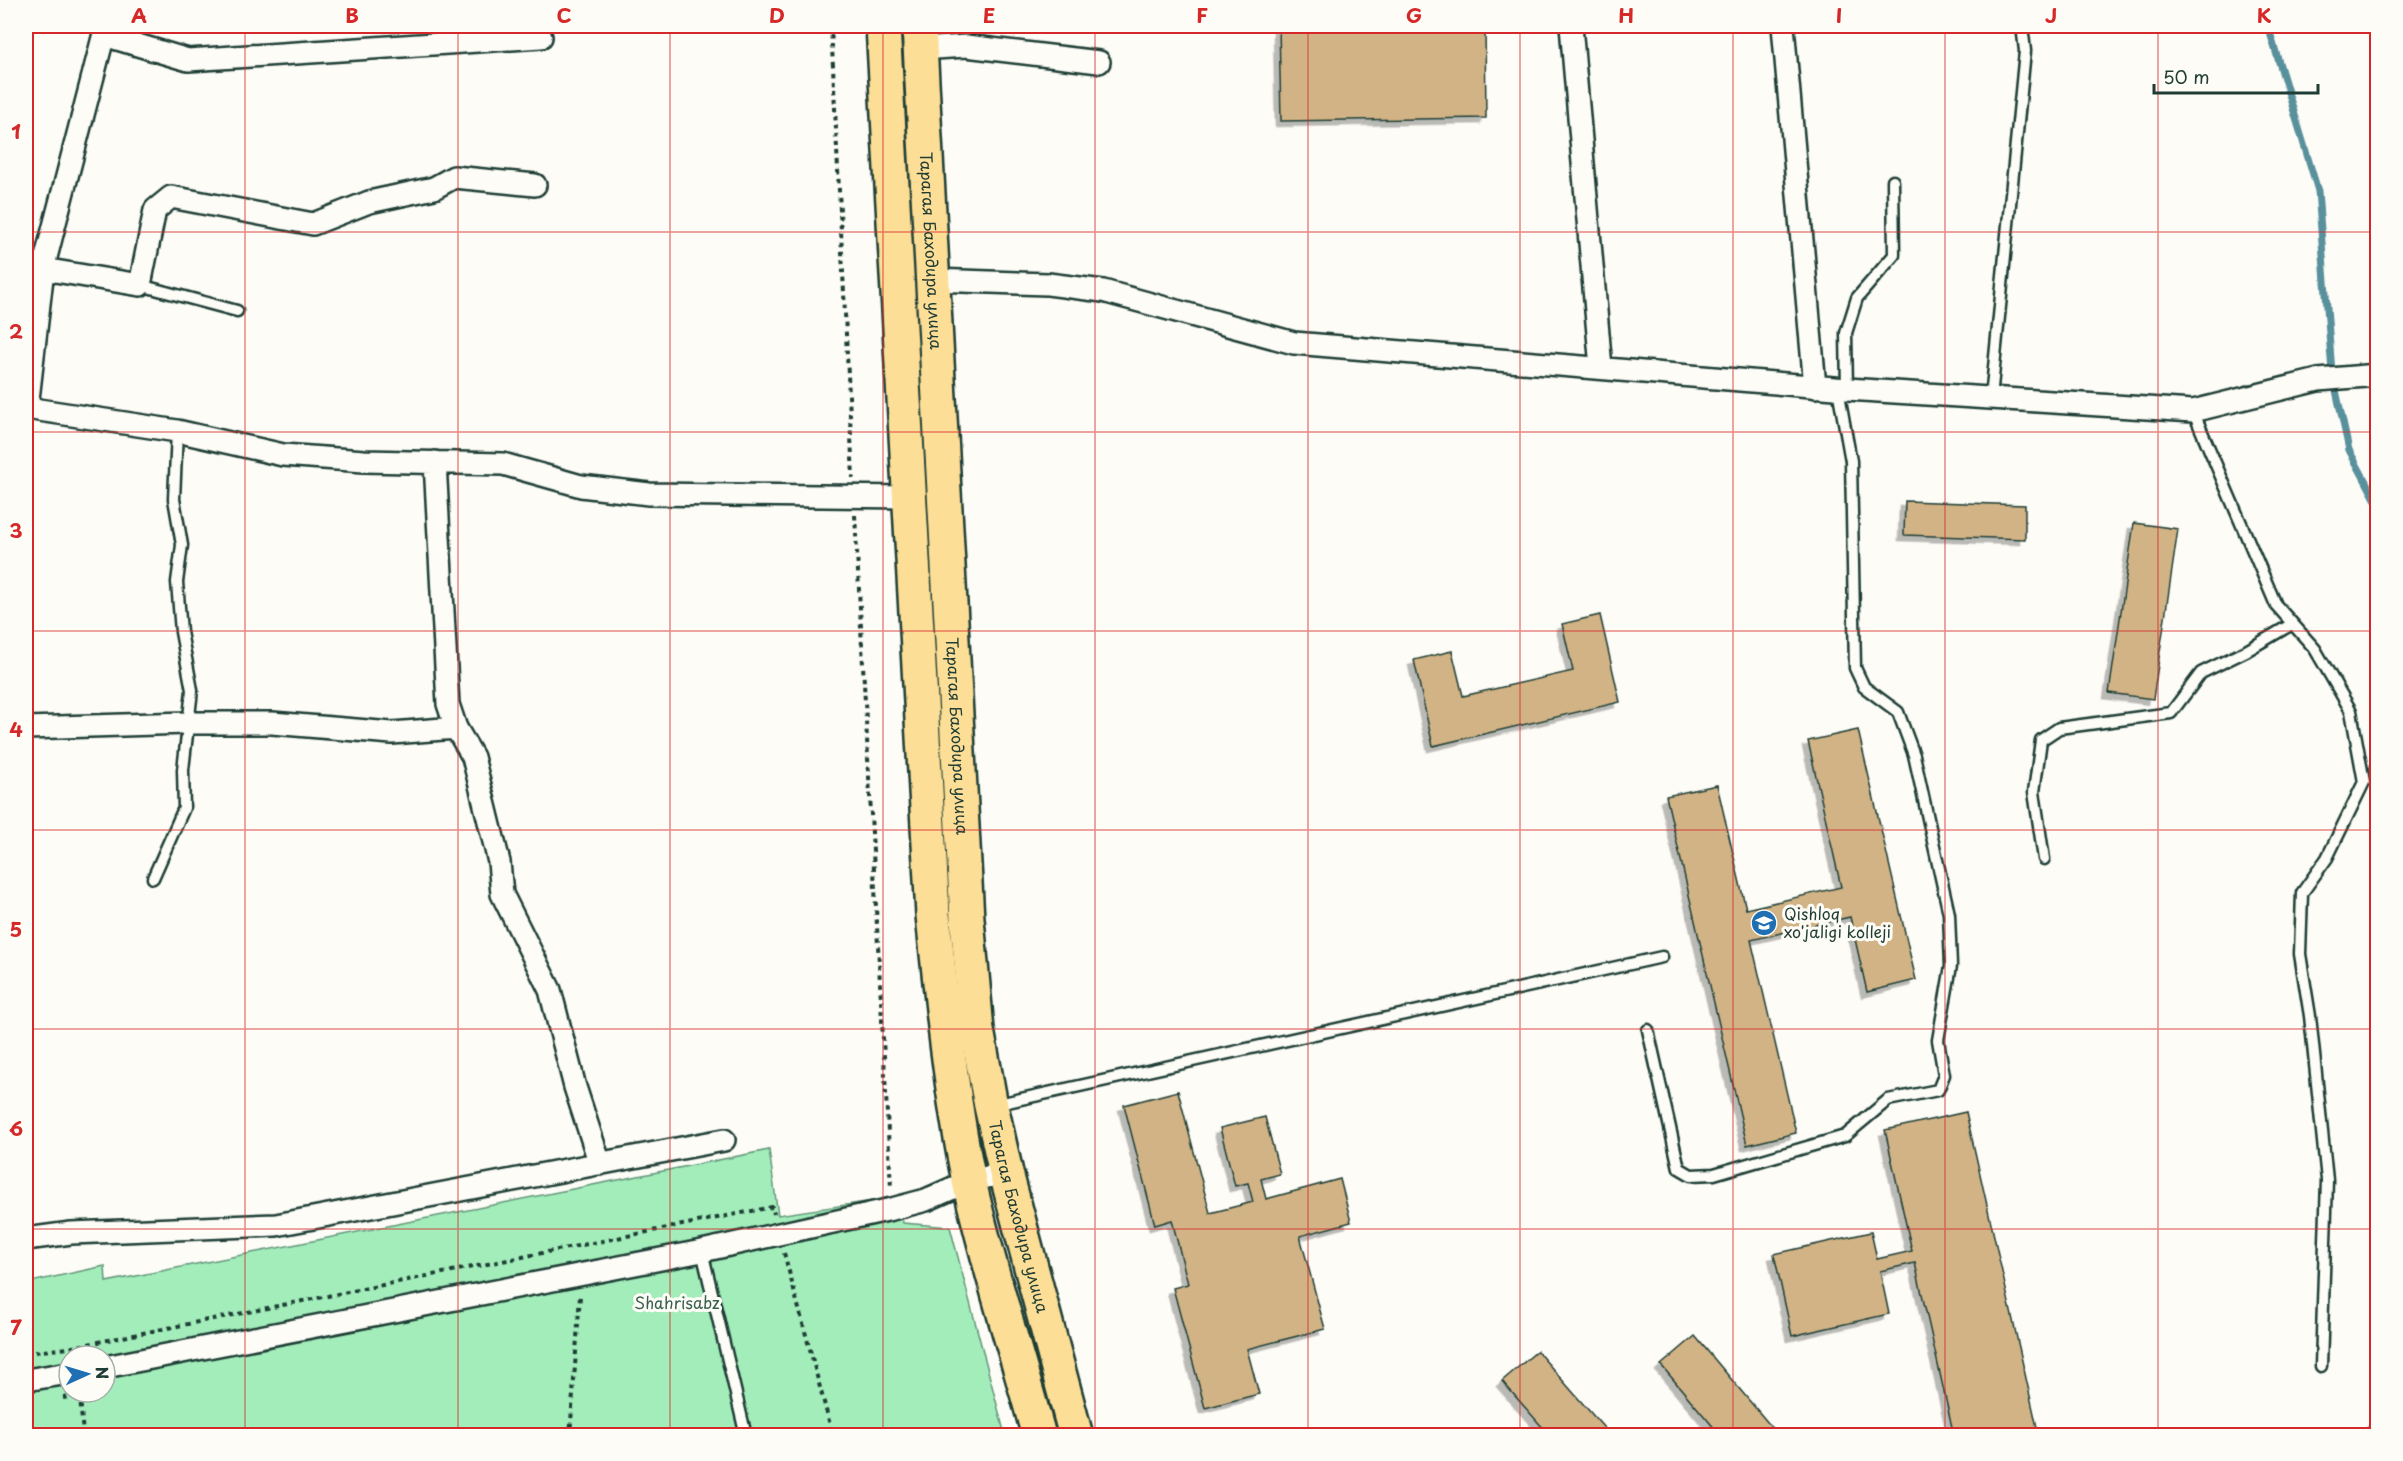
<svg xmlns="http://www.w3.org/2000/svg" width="2403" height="1461" viewBox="0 0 2403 1461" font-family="'Playpen Sans',sans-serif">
  <defs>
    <filter id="shadow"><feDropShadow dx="-5.5" dy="5.5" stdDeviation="0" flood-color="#0004"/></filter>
  </defs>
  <rect width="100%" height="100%" fill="#fdfcf7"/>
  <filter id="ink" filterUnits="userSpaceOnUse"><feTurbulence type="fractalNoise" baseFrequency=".0167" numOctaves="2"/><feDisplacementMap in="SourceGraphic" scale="12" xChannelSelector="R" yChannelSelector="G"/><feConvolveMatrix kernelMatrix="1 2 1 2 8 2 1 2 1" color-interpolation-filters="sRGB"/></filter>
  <g filter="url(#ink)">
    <path fill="#a3edbb" stroke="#619578" stroke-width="1.5" fill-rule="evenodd" d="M769,1150l9,65 121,-18 4,26 47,4 55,208h-979v-152l79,-17 1,16zM69,1356h36v36h-36z"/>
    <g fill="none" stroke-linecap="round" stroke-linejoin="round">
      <path stroke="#59909c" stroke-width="7" d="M2268,26l50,165 14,181 17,78 29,54
        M2364,1436l14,-19"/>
    </g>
    <path fill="#d2b386" stroke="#1f3d34" stroke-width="1.5" filter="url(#shadow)" d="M1279,26h206l1,92 -205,3z
      M1905,501l120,4v34l-121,-4z
      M2134,523l44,6 -25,170 -44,-6z
      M1600,615l20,87 -187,44 -19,-86 38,-9 11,45 110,-25 -11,-47z
      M1858,730l58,250 -49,12 -17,-75 -99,23 45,193 -49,12 -81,-349 51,-11 29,124 95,-22 -33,-146z
      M1178,1091l32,122 43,-11 -5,-19 -13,3 -15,-58 45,-11 15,57 -19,5 5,20 74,-20 11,43 -51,14 25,93 -78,20 12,45 -54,14 -32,-120 15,-4 -16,-64 -17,5 -31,-120z
      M1966,1112l73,324h-85l-39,-173 -35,8 9,43 -97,22 -18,-82 97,-22 6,27 35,-8 -27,-121z
      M1695,1336l84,100h-58l-60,-71z
      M1537,1351l74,85h-61l-48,-55z"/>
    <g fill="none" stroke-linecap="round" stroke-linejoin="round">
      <g stroke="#1f3d34" stroke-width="15">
        <path id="service" d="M140,285l97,26
          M1847,389l-1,-56 11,-35 37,-43 -1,-74
          M1991,398l34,-347 -3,-25
          M2193,411l83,194 39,44 36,62 13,71 -37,76 -25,35 -2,61 10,62 17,164 -6,186
          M2044,859l-10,-67 7,-52 18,-12 112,-15 30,-40 45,-22 46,-27
          M153,878l31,-70 -1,-38 9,-80 -11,-58 -4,-50 5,-37 -8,-46 3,-68
          M1648,1030l31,138 12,7 23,-1 131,-38 43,-36 50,-10 6,-15 -6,-35 13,-74 -2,-52 -35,-159 -16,-43 -34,-25 -9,-19 -4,-207 -13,-72
          M994,1105l668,-148
          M702,1251l44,185"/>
      </g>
      <g stroke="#1f3d34" stroke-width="26">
        <path id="minor" d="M1571,26l30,342
          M1783,26l32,361
          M104,35l84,25 353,-23
          M920,49l46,-3 133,16
          M43,269l97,16 15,-75 16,-13 142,27 56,-22 65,-14 20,-11 81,8
          M933,280l115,4 55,7 191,52 553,46 346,22 125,-31 60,-5
          M26,408l151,23 106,24 81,6 139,3 78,22 68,8 261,3
          M27,408l16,-139 63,-243
          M435,462l13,242 8,24 17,29 26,105 3,32 48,96 25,97 25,77
          M26,728l161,-5h85l120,10 64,-5
          M26,1239l45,-6 205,-8 448,-85
          M105,1367l597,-116 190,-42 34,-9 43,-19 37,-8
          M26,1380l43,-7"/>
      </g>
      <g stroke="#1f3d34" stroke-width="38">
        <g id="primary">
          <path d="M883,26l50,889c9,89 18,178 36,266 19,86 47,170 70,255"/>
          <path id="s1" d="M919,26l48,893 10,111 14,76 15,67 70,263"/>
        </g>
      </g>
      <path stroke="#1f3d34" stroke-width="4" stroke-dasharray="4.5 4.5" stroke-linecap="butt" d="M831,26l22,452
        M855,515l36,673
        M784,1253l49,183
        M26,1353l42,-5 704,-141 2,7
        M80,1396l3,40
        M63,1398l35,-6
        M570,1436l10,-140"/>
      <use href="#service" stroke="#fdfcf7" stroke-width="10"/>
      <use href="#minor" stroke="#fdfcf7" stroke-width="21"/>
      <use href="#primary" stroke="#fdde96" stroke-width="33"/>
    </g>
  </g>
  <path fill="none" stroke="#d62828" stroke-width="1.5" stroke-opacity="0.55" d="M245,26v1410M458,26v1410M670,26v1410M883,26v1410M1095,26v1410M1308,26v1410M1520,26v1410M1733,26v1410M1945,26v1410M2158,26v1410M26,232h2352M26,432h2352M26,631h2352M26,830h2352M26,1029h2352M26,1229h2352"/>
  <defs>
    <g id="university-disc" transform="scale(1.35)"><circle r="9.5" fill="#1f6fb2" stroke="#fdfcf7"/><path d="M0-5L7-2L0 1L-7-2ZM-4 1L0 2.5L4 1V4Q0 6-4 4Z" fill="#fff"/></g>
  </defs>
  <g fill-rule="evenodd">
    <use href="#university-disc" x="1764" y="923"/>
  </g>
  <g text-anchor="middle" stroke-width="6" stroke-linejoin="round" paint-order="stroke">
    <g font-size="16" fill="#1f3d34" stroke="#fdfcf7">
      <text dy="6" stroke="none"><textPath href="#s1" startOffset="225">Тарагая Баходира улица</textPath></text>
      <text dy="6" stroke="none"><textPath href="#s1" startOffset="711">Тарагая Баходира улица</textPath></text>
      <text dy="6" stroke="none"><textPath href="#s1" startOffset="1197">Тарагая Баходира улица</textPath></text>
    </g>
    <g font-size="16" fill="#1f3d34" stroke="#fdfcf7" text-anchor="start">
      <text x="1784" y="920">Qishloq<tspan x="1784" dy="18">xo'jaligi kolleji</tspan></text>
    </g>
    <g font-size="16" fill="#39604f" stroke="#fdfcf7">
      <text x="677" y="1309">Shahrisabz</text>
    </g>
  </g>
  <rect width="2403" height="1461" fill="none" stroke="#fdfcf7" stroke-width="66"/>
  <g transform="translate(87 1374) rotate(86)"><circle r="28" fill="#fdfcf7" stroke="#a4b0a9" stroke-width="1.5"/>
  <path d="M0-4.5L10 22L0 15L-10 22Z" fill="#1f6fb2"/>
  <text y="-9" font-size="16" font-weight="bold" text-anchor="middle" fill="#1f3d34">N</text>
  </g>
  <path d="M2154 84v9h164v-9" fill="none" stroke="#1f3d34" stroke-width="3"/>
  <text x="2163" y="84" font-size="18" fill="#1f3d34" stroke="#fdfcf7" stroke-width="4.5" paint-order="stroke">50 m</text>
  <rect x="33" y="33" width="2337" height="1395" fill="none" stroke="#d62828" stroke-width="2"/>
  <g font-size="20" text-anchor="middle" font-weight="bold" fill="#d62828">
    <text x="139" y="23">A</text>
    <text x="352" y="23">B</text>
    <text x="564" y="23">C</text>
    <text x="777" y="23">D</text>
    <text x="989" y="23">E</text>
    <text x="1202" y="23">F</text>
    <text x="1414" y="23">G</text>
    <text x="1626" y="23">H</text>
    <text x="1839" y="23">I</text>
    <text x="2051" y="23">J</text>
    <text x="2264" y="23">K</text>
    <text x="16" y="139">1</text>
    <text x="16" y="339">2</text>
    <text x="16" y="538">3</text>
    <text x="16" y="737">4</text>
    <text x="16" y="937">5</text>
    <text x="16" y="1136">6</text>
    <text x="16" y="1335">7</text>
  </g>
</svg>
